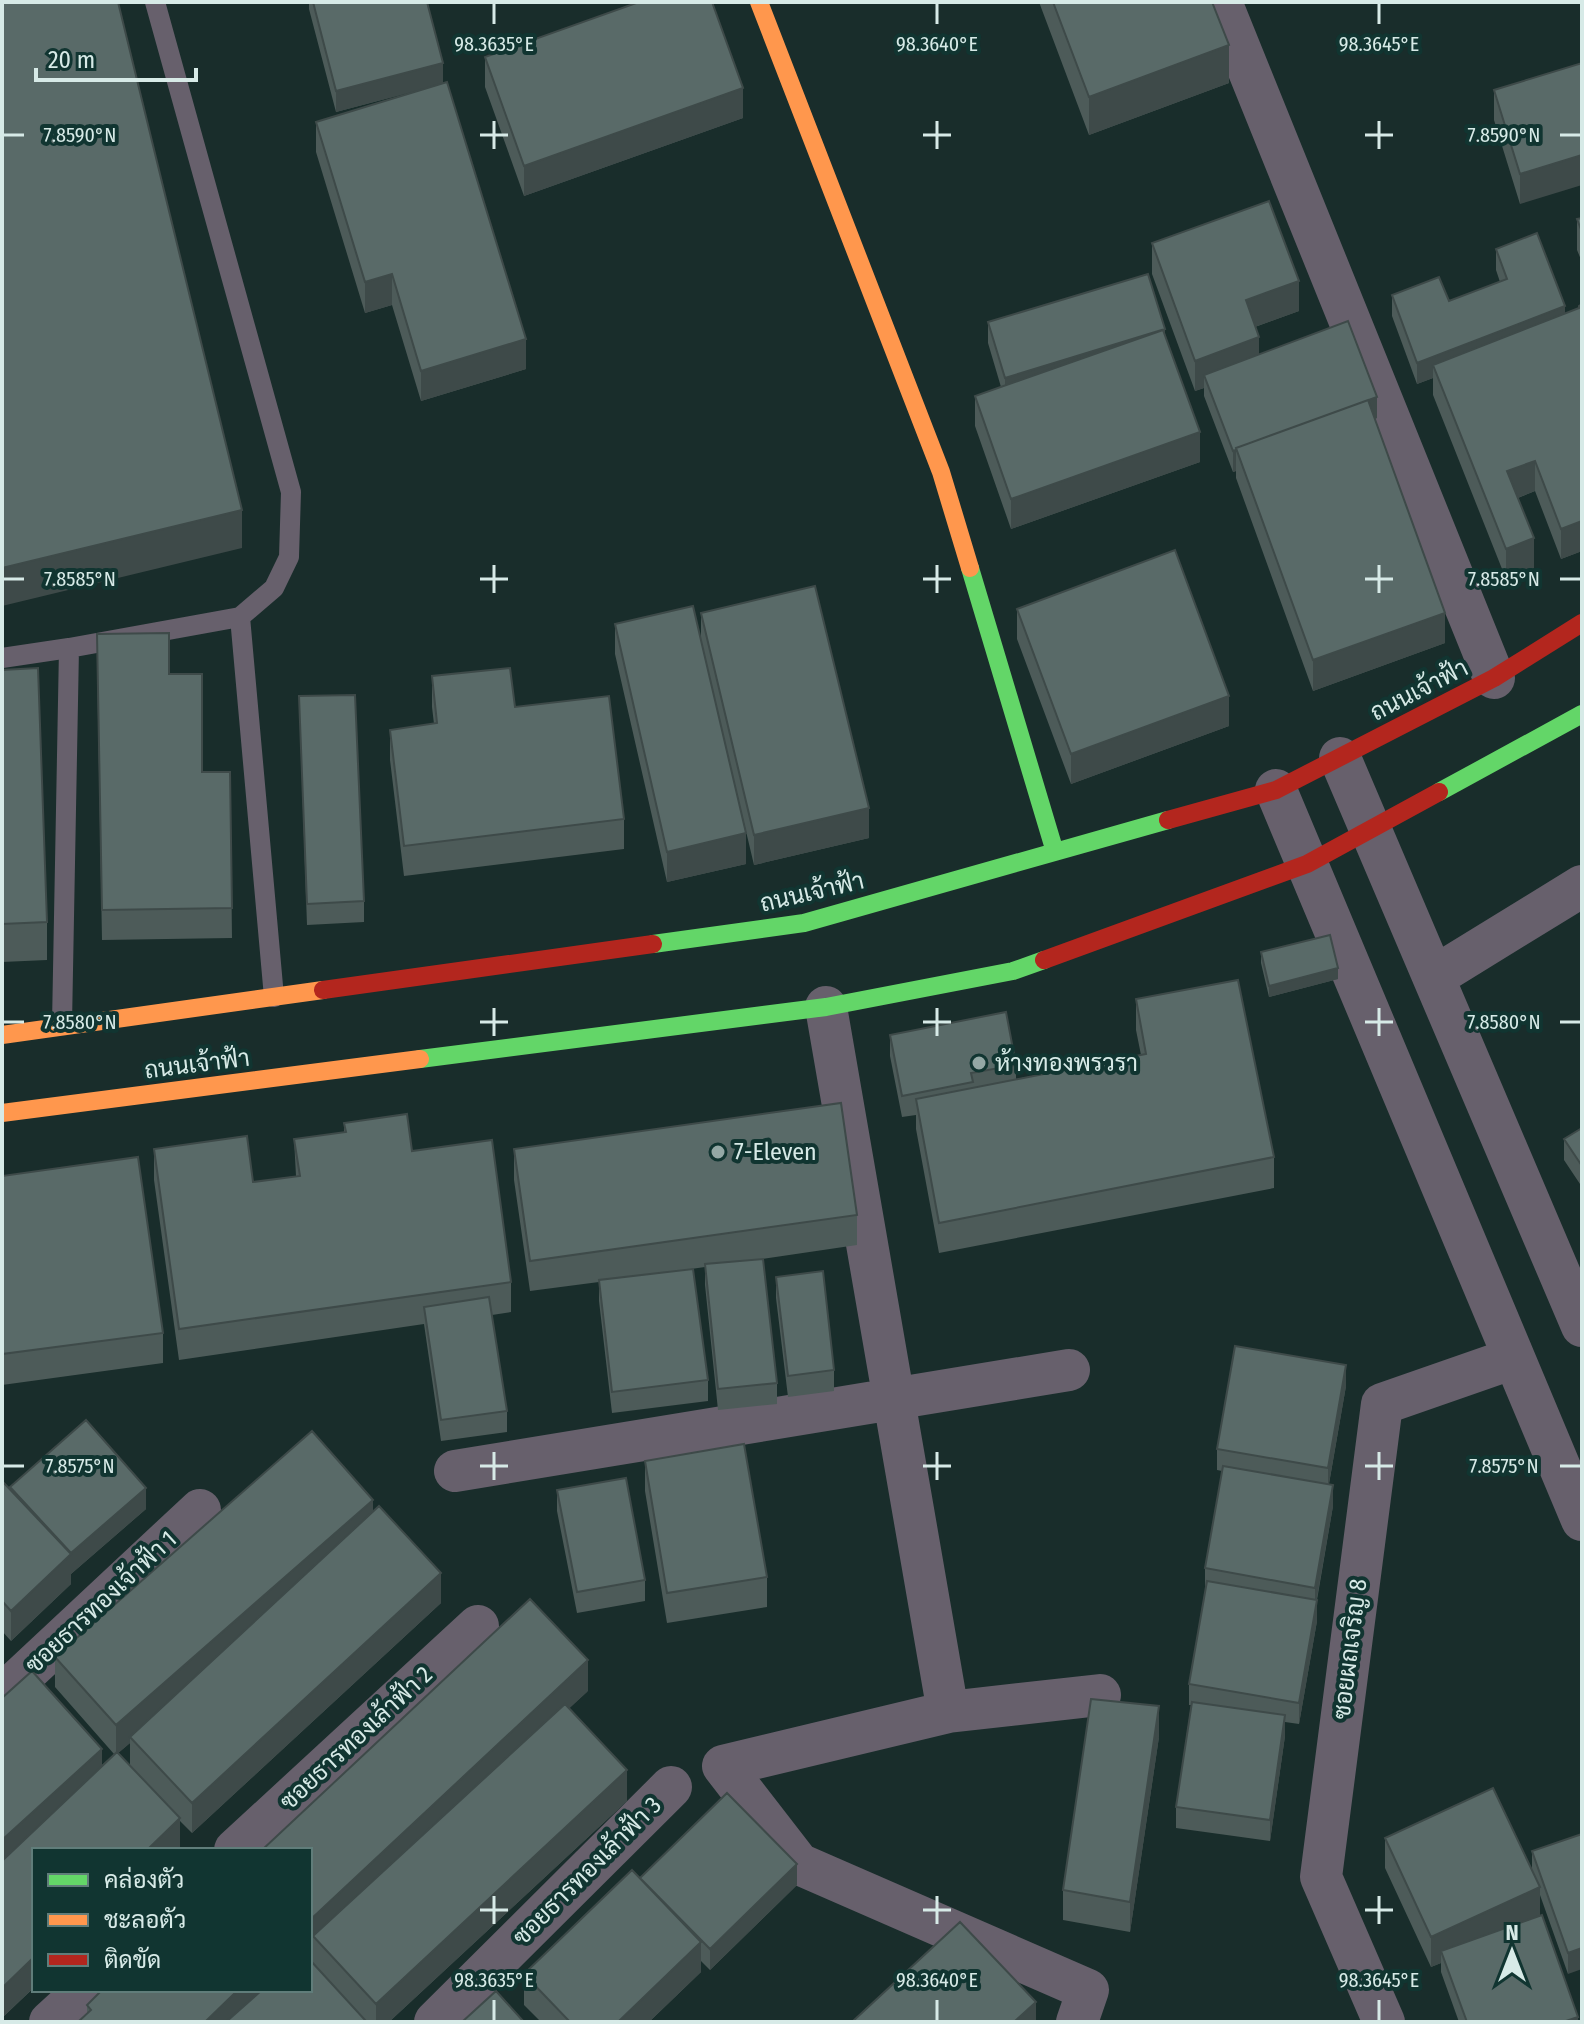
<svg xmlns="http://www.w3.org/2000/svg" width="1584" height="2024" viewBox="0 0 1584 2024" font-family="'Fira Sans Condensed',Sarabun,sans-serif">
  <rect width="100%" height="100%" fill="#192d2b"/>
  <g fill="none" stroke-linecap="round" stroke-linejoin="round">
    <path stroke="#67606c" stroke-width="20" d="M155,2l136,490 -2,65 -15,31 -34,29 34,380
      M2,658l67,-10
      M62,1024l7,-376 171,-31"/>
    <path stroke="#67606c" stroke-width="42" d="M1221,2l273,676
      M1340,758l242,568
      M1276,790l306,730
      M1434,977l148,-91
      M826,1007l122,705
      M455,1471l614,-101
      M2,1695l198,-185
      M235,1850l243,-224
      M50,2022l35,-32
      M435,2022l236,-235
      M1077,2022l11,-32 -289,-126 -76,-98 225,-54 152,-17
      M1384,2022l-63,-145 61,-473 132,-46"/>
    <path stroke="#63d668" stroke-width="18" d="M970,568l85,284
      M1439,792l143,-78
      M653,944l151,-21 364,-103
      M420,1059l406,-52 187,-36 31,-11"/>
    <path stroke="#ff974d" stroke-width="18" d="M759,2l182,470 29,96
      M2,1035l321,-45
      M2,1113l418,-54"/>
    <path stroke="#b3261e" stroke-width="18" d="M1168,820l108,-30 218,-112 88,-55
      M1044,960l263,-96 132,-72
      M323,990l330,-46"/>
  </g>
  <path fill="#4d5b59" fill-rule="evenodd" d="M309,2h118l16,81 83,286 -105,32 -29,-96 -27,8 -49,-161v-30l114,-35 -94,25 -27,-103z
    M1039,2h173l17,81 -140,52z
    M485,57l258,61 -219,78 -39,-109z
    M1582,63l-62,141 -26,-84v-30z
    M1582,218v44l-5,-12v-31z
    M1152,243l147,68 -44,16 4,28 118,63 -2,1 70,224 -132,48 -77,-213v-7l-3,1 -29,-76v-8l-9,3 -43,-117z
    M1496,249l69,65 14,-6 3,-4v247l-21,8 -26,-68 -17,7 16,70 -28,11 -73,-184v-17l-16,6 -25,-68v-21l57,6 51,-19 -4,-12z
    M988,322l177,12 35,128 -189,67 -36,-103v-30l26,-9 -13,-44z
    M1017,609l212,117 -158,58 -54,-145z
    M701,613l168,225 -115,27 -28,-118 20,117 -79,18 -52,-228v-30l86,13z
    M97,664l72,10 33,98h28l2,166 -130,2z
    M2,670l45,252v38l-45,2z
    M432,676l83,31 109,112v30l-220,27 -14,-116v-30l44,-6 -2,-17z
    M299,696l65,205v21l-57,3z
    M1261,952l77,27 -69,18 -8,-34z
    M1136,999l138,158v31l-335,65 -23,-124v-14l-14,2 -12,-61v-21l126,30v14l125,-24 -5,-25z
    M344,1123l68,28 99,131v30l-19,3 15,96v21l-66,9 -17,-117 -245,36 -25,-180v-31l99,33 43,-6 -2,-37 50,-7z
    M1582,1128v59l-18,-27v-21z
    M514,1149l343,66v30l-102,15 22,123v21l-59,6 -13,-125v-18l-28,4 31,109v21l-96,12 -13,-112v-19l-69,9 -16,-111z
    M2,1176l161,157v30l-161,22z
    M776,1277l58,93v21l-46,6 -12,-99z
    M1346,1386l-17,98 4,22 -16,94v21l-18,103 -14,-2v14l-15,105 -94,-13v-21l15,-102h-2v-21l17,-94 -1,-1v-21l17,-97 -5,-1v-21z
    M645,1461l122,116v30l-100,16 -22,-132z
    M2,1481l8,8 136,20 -75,65v10l-60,57 -9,-10z
    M557,1490l88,90v21l-68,12 -20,-102z
    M373,1512l68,91 -249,230 -12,-12v28l-178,169v-320l100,67 12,-11 -59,-67v-30zM130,1743v23l-12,-13z
    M588,1691l-19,17 58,93 -238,221h-311l9,-8v-9l226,-42 -3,-113z
    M1159,1737l-29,195 -67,-12v-30z
    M1582,1834l-14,140 -28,-79v21l38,106h-119l-18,-50v-9l-10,4 -46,-99v-30l147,32v-19z
    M797,1885l-87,85 -9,-9v11l-52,50h-108l-17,-17v-31z"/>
  <path fill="#3e4a49" d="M1229,45v38l-140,52v-38z
    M443,63v21l-107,28v-21z
    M743,88v30l-219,78v-30z
    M1582,155v30l-62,19v-30z
    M392,274v31l-27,8v-31z
    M1299,281v30l-53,19v-30z
    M1565,306v21l-132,38v13l-16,6v-21z
    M1165,329v21l-160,49v-21z
    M1259,337v31l-55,7v13l-9,3v-30z
    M526,339v30l-105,32v-30z
    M1377,397v21l-134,51 -6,-19z
    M1200,432v30l-189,67v-30z
    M1236,450v21l-3,1v-21z
    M1535,461v30l-28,11v-31z
    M242,510v38l-240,58v-38z
    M1582,521v30l-21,8v-30z
    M1534,538v30l-28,11v-30z
    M1445,613v30l-132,48v-31z
    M1229,696v30l-158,58v-30z
    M869,808v30l-115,27v-30z
    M746,833v31l-79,18v-30z
    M1338,968v11l-69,18v-11z
    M1346,1365v21l-18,103v-21z
    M1333,1485v21l-18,103v-21z
    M146,1488v21l-75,65v10l-60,57v-30l59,-57z
    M373,1500v30l-243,207v6l-14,12v-30z
    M441,1573v30l-249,230v-30z
    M1317,1600v21l-18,103v-21z
    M588,1660v31l-269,251 -6,-6v12l-3,2v-30z
    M1159,1706v31l-29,195v-30z
    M1285,1715v21l-15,105v-21z
    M102,1749v30l-100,91v-30z
    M627,1770v31l-238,221h-13v-18z
    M180,1818v31l-1,1h-32z
    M797,1864v21l-87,85v-21z
    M1540,1887v30l-99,34v12l-10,4v-30z
    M701,1942v30l-52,50h-31z
    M1582,1948v21l-14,5v-21z
    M34,1957v30l-32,31v-30z
    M238,1990h32l-34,32h-31z
    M1036,2002v20h-22z
    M1578,2017v5h-15z"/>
  <path fill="#596a68" stroke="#3e4a49" stroke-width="2" d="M2,2h116l124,508 -240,58z
    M313,2h114l16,61 -107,28z
    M639,2h73l31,86 -219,78 -39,-109z
    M1053,2h159l17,43 -140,52z
    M1582,63v92l-62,19 -26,-84z
    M447,82l79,257 -105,32 -29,-97 -27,8 -49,-160z
    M1269,201l30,80 -53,19 13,37 -64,24 -43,-118z
    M1582,218v14l-5,-13z
    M1537,233l28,73 -148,57 -25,-68 47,-18 10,24 58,-22 -11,-30z
    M1148,274l17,55 -160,49 -17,-56z
    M1582,304v217l-21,8 -26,-68 -28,10 27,67 -28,11 -73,-184 146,-57v-2z
    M1348,321l29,76 -141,51v2l-3,1 -29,-76z
    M1163,330l37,102 -189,67 -36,-103z
    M1368,400l77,213 -132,47 -77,-212z
    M1175,550l54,146 -158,58 -54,-145z
    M815,586l54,222 -115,27 -53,-222z
    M693,606l53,227 -79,19 -52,-228z
    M169,633v41h33v98h28l2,136 -130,2 -5,-276z
    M38,668l9,254 -45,2v-254z
    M510,668l5,39 94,-11 15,123 -220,27 -14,-116 47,-7 -5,-47z
    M355,695l9,206 -57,3 -8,-208z
    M1330,935l8,33 -69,18 -8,-34z
    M1238,980l36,177 -335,66 -23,-124 230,-45 -10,-55z
    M1006,1012l10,53 -45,8 2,9 -71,14 -12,-61z
    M841,1103l16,112 -327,46 -16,-112z
    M407,1114l5,37 80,-11 19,142 -332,47 -25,-180 93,-13 6,46 47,-6 -6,-37 52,-7 -2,-9z
    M1582,1128v38l-18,-27z
    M138,1157l25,176 -161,21v-178z
    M763,1259l14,124 -59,6 -13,-125z
    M693,1269l15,111 -96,12 -13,-112z
    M823,1271l11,99 -46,6 -12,-99z
    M489,1297l18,114 -66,9 -17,-113z
    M1235,1346l111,19 -18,103 -111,-19z
    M86,1420l60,68 -75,65 -61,-66z
    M312,1431l61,69 -257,225 -61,-68z
    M744,1444l23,133 -100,16 -22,-132z
    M1223,1466l110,19 -18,103 -110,-20z
    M626,1478l19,102 -68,12 -20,-102z
    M2,1481l69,73 -60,57 -9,-10z
    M379,1506l62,67 -249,230 -62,-66z
    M1207,1581l110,19 -18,103 -110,-19z
    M530,1599l58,61 -278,260v-70h-48z
    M32,1671l70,78 -100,91v-142z
    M1091,1699l68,7 -29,196 -67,-12z
    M1192,1702l93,13 -15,105 -94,-13z
    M565,1704l62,66 -251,234 -63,-68z
    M117,1752l63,66 -33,32h-113v107l-32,31v-127z
    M1493,1788l47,99 -109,50 -46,-99z
    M727,1793l70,71 -87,85 -70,-71z
    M1582,1834v114l-14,5 -36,-102z
    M632,1870l69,72 -83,80h-48l-46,-48z
    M1542,1915l36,102 -15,5h-96l-26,-71z
    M960,1922l76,80 -22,20h-162z
    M310,1960l55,60 -2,2h-137l36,-32h48z
    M102,1990h136l-33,32h-127l13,-12 -4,-5z
    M496,1991l28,31h-62z"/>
  <path fill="none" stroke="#d7eae7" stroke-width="3" d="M494,4v20M937,4v20M1379,4v20M494,121v28M937,121v28M1379,121v28M4,135h20M480,135h28M923,135h28M1365,135h28M1560,135h20M494,565v28M937,565v28M1379,565v28M4,579h20M480,579h28M923,579h28M1365,579h28M1560,579h20M494,1008v28M937,1008v28M1379,1008v28M4,1022h20M480,1022h28M923,1022h28M1365,1022h28M1560,1022h20M494,1452v28M937,1452v28M1379,1452v28M4,1466h20M480,1466h28M923,1466h28M1365,1466h28M1560,1466h20M494,1896v28M937,1896v28M1379,1896v28M480,1910h28M923,1910h28M1365,1910h28M494,2000v20M937,2000v20M1379,2000v20"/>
  <g fill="#94a8a5" stroke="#113531" stroke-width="3">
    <circle cx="979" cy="1063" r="8"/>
    <circle cx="718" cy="1152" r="8"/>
  </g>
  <g text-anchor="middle" stroke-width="8" stroke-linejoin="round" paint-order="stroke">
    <g font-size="24" fill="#d7eae7" stroke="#113531">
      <text transform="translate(1419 690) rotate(-27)" y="8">ถนนเจ้าฟ้า</text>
      <text transform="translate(812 892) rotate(-13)" y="8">ถนนเจ้าฟ้า</text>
      <text transform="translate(197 1064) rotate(-7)" y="8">ถนนเจ้าฟ้า</text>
      <text transform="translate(101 1602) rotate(-43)" y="8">ซอยธารทองเจ้าฟ้า 1</text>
      <text transform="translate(1350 1649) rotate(-83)" y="8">ซอยผถเจริญ 8</text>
      <text transform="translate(356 1738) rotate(-43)" y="8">ซอยธารทองเล้าฟ้า 2</text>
      <text transform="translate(587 1871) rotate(-45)" y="8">ซอยธารทองเล้าฟ้า 3</text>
    </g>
    <g font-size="24" fill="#d7eae7" stroke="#113531" text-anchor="start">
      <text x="995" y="1071">ห้างทองพรวรา</text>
      <text x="734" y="1160">7-Eleven</text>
    </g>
  </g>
  <g font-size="20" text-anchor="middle" fill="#d7eae7" stroke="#113531" stroke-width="8" stroke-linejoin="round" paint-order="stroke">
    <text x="494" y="51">98.3635°E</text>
    <text x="937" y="51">98.3640°E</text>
    <text x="1379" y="51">98.3645°E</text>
    <text x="80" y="142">7.8590°N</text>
    <text x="1504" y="142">7.8590°N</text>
    <text x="80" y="586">7.8585°N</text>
    <text x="1504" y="586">7.8585°N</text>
    <text x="80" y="1029">7.8580°N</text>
    <text x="1504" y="1029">7.8580°N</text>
    <text x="80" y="1473">7.8575°N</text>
    <text x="1504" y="1473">7.8575°N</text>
    <text x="494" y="1987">98.3635°E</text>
    <text x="937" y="1987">98.3640°E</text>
    <text x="1379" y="1987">98.3645°E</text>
  </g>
  <rect width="1584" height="2024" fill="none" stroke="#d7eae7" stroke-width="8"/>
  <rect x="32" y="1848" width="280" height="144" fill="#113531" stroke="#607d7a" stroke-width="2"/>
  <rect x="48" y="1874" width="40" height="12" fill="#63d668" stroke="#607d7a" stroke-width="2"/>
  <text x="104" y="1888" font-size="24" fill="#d7eae7">คล่องตัว</text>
  <rect x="48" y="1914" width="40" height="12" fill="#ff974d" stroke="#607d7a" stroke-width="2"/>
  <text x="104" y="1928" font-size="24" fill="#d7eae7">ชะลอตัว</text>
  <rect x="48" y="1954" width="40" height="12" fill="#b3261e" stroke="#607d7a" stroke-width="2"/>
  <text x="104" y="1968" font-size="24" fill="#d7eae7">ติดขัด</text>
  <g transform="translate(1512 1952)" stroke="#113531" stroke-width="6" paint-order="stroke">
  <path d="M0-6L14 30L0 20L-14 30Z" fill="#d7eae7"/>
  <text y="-12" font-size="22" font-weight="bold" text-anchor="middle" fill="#d7eae7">N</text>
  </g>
  <path d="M36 68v12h160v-12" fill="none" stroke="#d7eae7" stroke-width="4"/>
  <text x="48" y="68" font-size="24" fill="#d7eae7" stroke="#113531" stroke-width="6" paint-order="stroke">20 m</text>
</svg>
